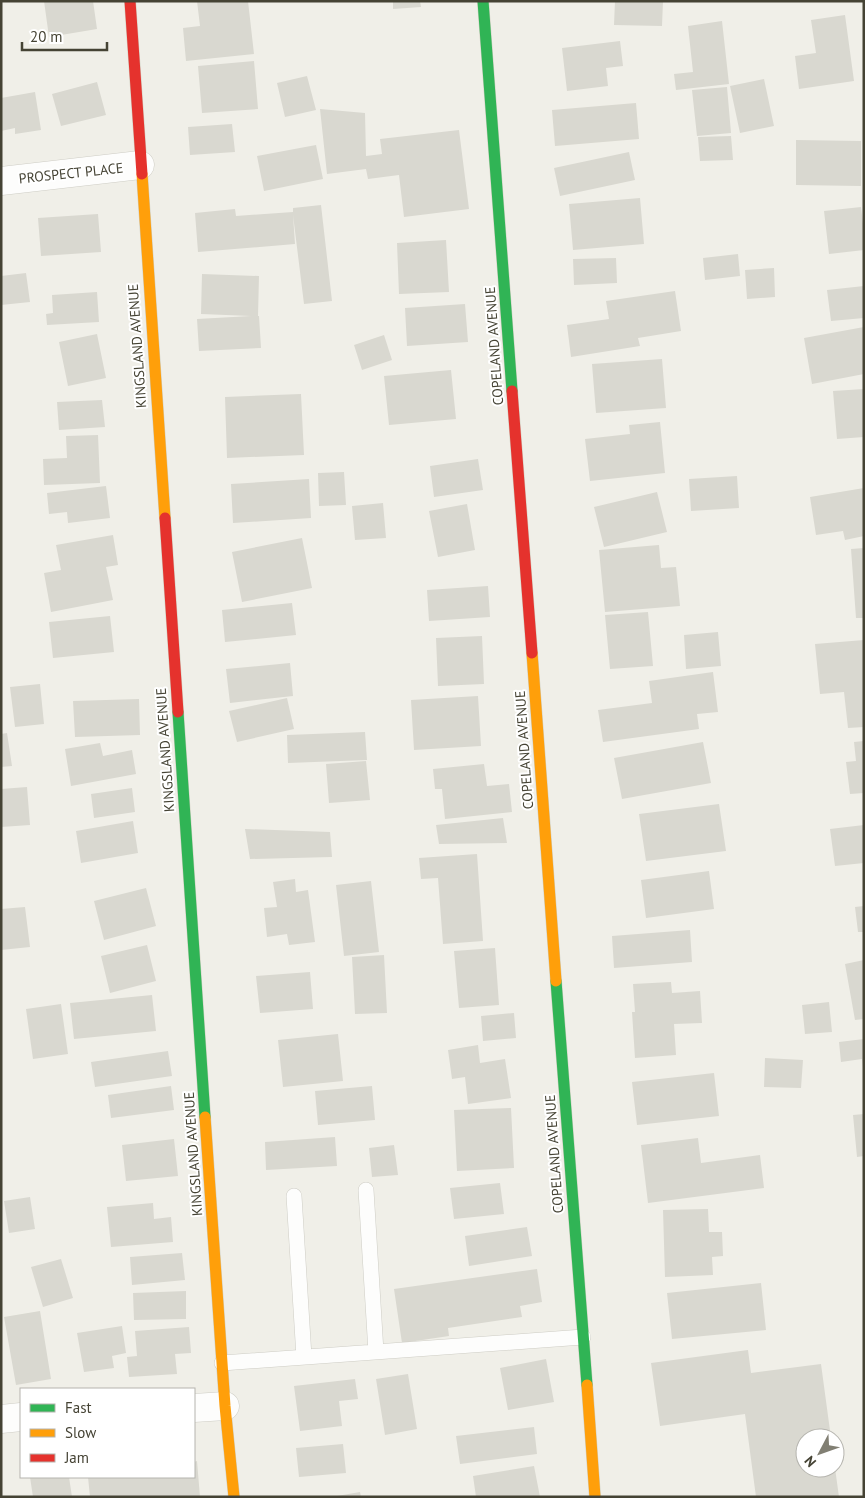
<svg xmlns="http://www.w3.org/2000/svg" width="865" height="1498" viewBox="0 0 865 1498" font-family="'PT Sans',sans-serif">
  <rect width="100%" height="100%" fill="#f0efe8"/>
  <path fill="#d9d8d0" d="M44,1h49l4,28 -48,8z
    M197,1h51l6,53 -68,7 -3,-33 17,-2z
    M393,1h27l1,6 -28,2z
    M615,1h48l-1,25 -48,-1z
    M845,15l9,66 -55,8 -4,-33 21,-3 -5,-33z
    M722,21l7,63 -53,6 -2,-16 19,-2 -5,-46z
    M620,41l3,25 -17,2 2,18 -41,5 -5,-43z
    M254,61l4,48 -56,4 -4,-47z
    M307,76l9,34 -31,7 -8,-34z
    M764,79l10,47 -34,7 -10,-47z
    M97,82l9,33 -45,11 -9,-32z
    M727,87l4,46 -34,3 -5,-46z
    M35,92l6,38 -26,4v-6l-14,3v-33z
    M636,103l3,36 -84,7 -3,-36z
    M320,109l45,4 1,43 16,-2 -2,-15 79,-9 10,79 -65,8 -5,-42 -31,4 -2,-10 -39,5z
    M232,124l3,28 -45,3 -2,-28z
    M731,136l2,24 -33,1 -2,-24z
    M796,140l65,1v45l-65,-1z
    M316,145l7,34 -59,12 -7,-35z
    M629,152l6,28 -75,16 -6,-28z
    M640,198l4,46 -71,6 -4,-46z
    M321,205l11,96 -28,3 -11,-89 2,29 -97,8 -3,-39 40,-4 1,7 57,-4v-4z
    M861,207l3,25v18l-35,4 -5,-43z
    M98,214l3,38 -60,4 -3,-38z
    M446,240l3,52 -50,2 -2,-51z
    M738,254l2,22 -35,4 -2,-22z
    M616,258l1,25 -43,2 -1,-26z
    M774,268l1,29 -28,2 -2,-29z
    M26,273l4,29 -29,3v-29z
    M202,274l57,2 -1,40h1l2,32 -62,3 -2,-32 54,-3 -50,-2z
    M864,286v32l-33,3 -4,-31z
    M675,291l6,40 -43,7 2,8 -69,11 -4,-32 42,-6 -3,-18z
    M97,292l2,30 -52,3 -1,-11 7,-1 -1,-18z
    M465,304l3,38 -61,4 -2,-38z
    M864,327v47l-52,10 -8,-46z
    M97,334l9,44 -38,8 -9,-44z
    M384,335l8,25 -30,10 -8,-25z
    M662,359l4,49 -70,5 -4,-49z
    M451,370l5,49 -67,6 -5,-49z
    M864,389v48l-27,2 -4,-48z
    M301,394l3,61 -77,3 -2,-61z
    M102,400l3,27 -46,3 -2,-28z
    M660,422l5,51 -75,8 -5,-42 45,-5 -1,-9z
    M98,435l2,48 -56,2 -1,-26 24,-1 -1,-22z
    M478,459l5,31 -49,7 -4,-31z
    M344,472l2,33 -27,1 -1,-33z
    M737,476l2,32 -48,3 -2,-32z
    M309,479l2,39 -78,5 -2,-39z
    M106,486l4,32 -42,5 -1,-11 -18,2 -2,-21z
    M864,488v48l-19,4 -2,-9 -27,4 -6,-38z
    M657,492l10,40 -63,15 -10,-40z
    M383,503l3,35 -31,2 -3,-34z
    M467,504l8,46 -37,7 -9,-46z
    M113,535l5,30 -12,2 7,33 -62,12 -7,-39 17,-3 -5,-25z
    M302,538l10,50 -70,14 -10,-50z
    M659,545l2,23 15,-1 4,39 -75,6 -6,-62z
    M864,548v70h-8l-5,-69z
    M488,586l2,31 -61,4 -2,-31z
    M292,603l4,32 -71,7 -3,-32z
    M648,612l5,54 -43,3 -5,-54z
    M110,616l4,36 -61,6 -4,-36z
    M718,632l3,34 -35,3 -2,-34z
    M482,636l2,48 -46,2 -2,-48z
    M864,640v87l-16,1 -4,-36 -24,2 -5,-50z
    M290,663l3,33 -63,7 -4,-34z
    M713,672l5,40 -21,2 2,15 -96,13 -5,-32 54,-7 -3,-22z
    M40,684l4,40 -29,3 -5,-40z
    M478,696l3,50 -67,4 -3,-50z
    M287,698l7,31 -57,13 -8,-31z
    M139,699l1,36 -65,2 -2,-36z
    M365,732l2,28 -79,3 -1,-28z
    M7,733l5,33 -11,1v-33z
    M864,741v52l-14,1 -4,-32 10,-1 -2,-19z
    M703,742l8,41 -89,16 -8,-41z
    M100,743l3,13 29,-6 4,24 -65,12 -6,-37z
    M366,761l4,39 -41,3 -3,-39z
    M484,764l3,22 22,-2 3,28 -67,7 -3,-30h-7l-2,-20z
    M27,787l3,38 -29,2v-38z
    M132,788l3,24 -41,6 -3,-24z
    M719,804l7,47 -80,10 -7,-47z
    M503,818l4,25 -68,1 -3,-19z
    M133,821l5,32 -57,10 -5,-32z
    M864,825v38l-29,3 -5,-37z
    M245,829l85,3 2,25 -82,2z
    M477,854l6,87 -40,3 -5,-66 -17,1 -2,-21z
    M709,871l5,38 -68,9 -5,-38z
    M295,879l1,13 12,-2 7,52 -26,3 -2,-11 -20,3 -3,-29 13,-1 -4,-25z
    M371,881l8,71 -35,4 -8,-71z
    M146,888l10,38 -52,14 -10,-39z
    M864,906v26h-6l-3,-25z
    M25,907l5,40 -29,3v-41z
    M690,930l2,32 -78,6 -2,-32z
    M147,945l9,36 -46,12 -9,-37z
    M495,948l4,57 -40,3 -5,-57z
    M384,955l3,58 -32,1 -3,-57z
    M864,960v59l-9,1 -10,-56z
    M310,972l3,37 -53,4 -4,-37z
    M671,982l1,11 28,-2 2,32 -28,1 2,31 -41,3 -3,-46h3l-2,-28z
    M152,995l4,36 -82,8 -4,-36z
    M829,1002l3,30 -27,2 -3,-29z
    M61,1004l7,50 -35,5 -7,-50z
    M514,1013l2,25 -33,3 -2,-25z
    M338,1034l5,47 -60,6 -5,-47z
    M864,1039v28h-1l-1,-8 -21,3 -2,-20z
    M478,1045l2,18 25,-4 6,39 -43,6 -3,-27 -13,2 -4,-29z
    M168,1051l4,25 -77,11 -4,-25z
    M765,1058l38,2 -2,28 -37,-1z
    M714,1073l5,43 -82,9 -5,-43z
    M171,1086l3,24 -63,8 -3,-23z
    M372,1086l3,34 -57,5 -3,-34z
    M511,1108l3,60 -57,3 -3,-61z
    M864,1114v42l-7,1 -4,-42z
    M335,1137l2,29 -71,4 -1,-28z
    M698,1138l3,25 59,-8 4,33 -116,15 -7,-58z
    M174,1139l4,37 -52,5 -4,-36z
    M394,1145l4,30 -26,2 -3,-29z
    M500,1183l4,31 -50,5 -4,-31z
    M30,1197l5,32 -26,4 -5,-32z
    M153,1203l1,16 17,-2 2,25 -62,5 -4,-40z
    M708,1209l1,23h13l1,24 -11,1 1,18 -48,2 -2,-67z
    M527,1227l5,29 -63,10 -4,-30z
    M182,1253l3,27 -53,5 -2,-28z
    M61,1259l12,39 -30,9 -12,-40z
    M537,1269l5,33 -22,4 2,11 -74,11 1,8 -47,7 -8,-54z
    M761,1283l5,47 -94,9 -5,-46z
    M186,1291v28l-52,1 -1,-27z
    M40,1311l11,68 -35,6 -12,-68z
    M122,1326l4,27 -14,3 2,12 -30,4 -7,-39z
    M189,1327l2,26 -16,1 2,20 -48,3 -2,-20 10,-1 -2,-25z
    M748,1350l3,23 70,-9 10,74h-26v30h30l4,29h-83l-11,-83 -85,12 -9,-63z
    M546,1359l8,43 -46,8 -8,-42z
    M408,1374l9,55 -32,6 -9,-56z
    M355,1379l3,20 -19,2 3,25 -42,5 -6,-45z
    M534,1427l3,27 -77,10 -4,-28z
    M343,1444l3,29 -47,4 -3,-29z
    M197,1461l3,36h-110l-2,-20h106v-15z
    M534,1466l6,31h-64l-3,-21z
    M30,1477h39l3,20h-39z
    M360,1492l1,5h-24v-1z"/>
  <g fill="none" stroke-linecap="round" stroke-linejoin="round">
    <g stroke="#cecdc5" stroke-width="16">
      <path id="lane" d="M366,1190l10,162
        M294,1196l10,161
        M222,1363l361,-26"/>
    </g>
    <g stroke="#cecdc5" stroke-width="29">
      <path id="street" d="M1,181l139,-16
        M194,1408l31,-2
        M1,1419l20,-2"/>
    </g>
    <g stroke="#d0cfc1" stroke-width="12">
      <path id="fast" d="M483,1l29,390
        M178,712l27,405
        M556,981l31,404"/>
    </g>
    <g stroke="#d0cfc1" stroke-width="12">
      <path id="slow" d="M142,174l23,344
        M532,653l24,328
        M205,1117l20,289 9,91
        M587,1385l8,112"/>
    </g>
    <g stroke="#d0cfc1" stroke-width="12">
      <path id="jam" d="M130,1l12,173
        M512,391l20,262
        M165,518l13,194"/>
    </g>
    <use href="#lane" stroke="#fdfdfc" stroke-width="15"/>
    <use href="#street" stroke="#fdfdfc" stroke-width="28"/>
    <use href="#fast" stroke="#30b455" stroke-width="11"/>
    <use href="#slow" stroke="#ff9f0a" stroke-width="11"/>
    <use href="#jam" stroke="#e5322d" stroke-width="11"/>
  </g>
  <g text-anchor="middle" stroke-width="4" stroke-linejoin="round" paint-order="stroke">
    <g font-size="14" fill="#454334" stroke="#fff">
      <text transform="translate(71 173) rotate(-6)" y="5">PROSPECT PLACE</text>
      <text transform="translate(137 346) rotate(-94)" y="5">KINGSLAND AVENUE</text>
      <text transform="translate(494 346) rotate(-94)" y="5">COPELAND AVENUE</text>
      <text transform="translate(165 750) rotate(-94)" y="5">KINGSLAND AVENUE</text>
      <text transform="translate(524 750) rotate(-94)" y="5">COPELAND AVENUE</text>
      <text transform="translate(193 1154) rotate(-94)" y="5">KINGSLAND AVENUE</text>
      <text transform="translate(554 1154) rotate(-94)" y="5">COPELAND AVENUE</text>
    </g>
  </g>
  <rect width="865" height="1498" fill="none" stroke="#454334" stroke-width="5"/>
  <rect x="20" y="1388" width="175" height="90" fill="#ffffff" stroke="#b5b4ae"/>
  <rect x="30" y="1404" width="25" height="8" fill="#30b455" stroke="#b5b4ae"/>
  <text x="65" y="1413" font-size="15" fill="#454334">Fast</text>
  <rect x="30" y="1429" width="25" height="8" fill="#ff9f0a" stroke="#b5b4ae"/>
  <text x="65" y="1438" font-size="15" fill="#454334">Slow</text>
  <rect x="30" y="1454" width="25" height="8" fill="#e5322d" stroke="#b5b4ae"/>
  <text x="65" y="1463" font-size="15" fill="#454334">Jam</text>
  <g transform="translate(820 1453) rotate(229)"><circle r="24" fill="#ffffff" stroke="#b5b4ae"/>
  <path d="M0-4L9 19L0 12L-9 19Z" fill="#817f73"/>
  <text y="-8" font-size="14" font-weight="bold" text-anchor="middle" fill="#454334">N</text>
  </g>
  <path d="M22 42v8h85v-8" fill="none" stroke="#454334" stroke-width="2.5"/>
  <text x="30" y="42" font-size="15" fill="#454334" stroke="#ffffff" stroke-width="4" paint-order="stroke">20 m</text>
</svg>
